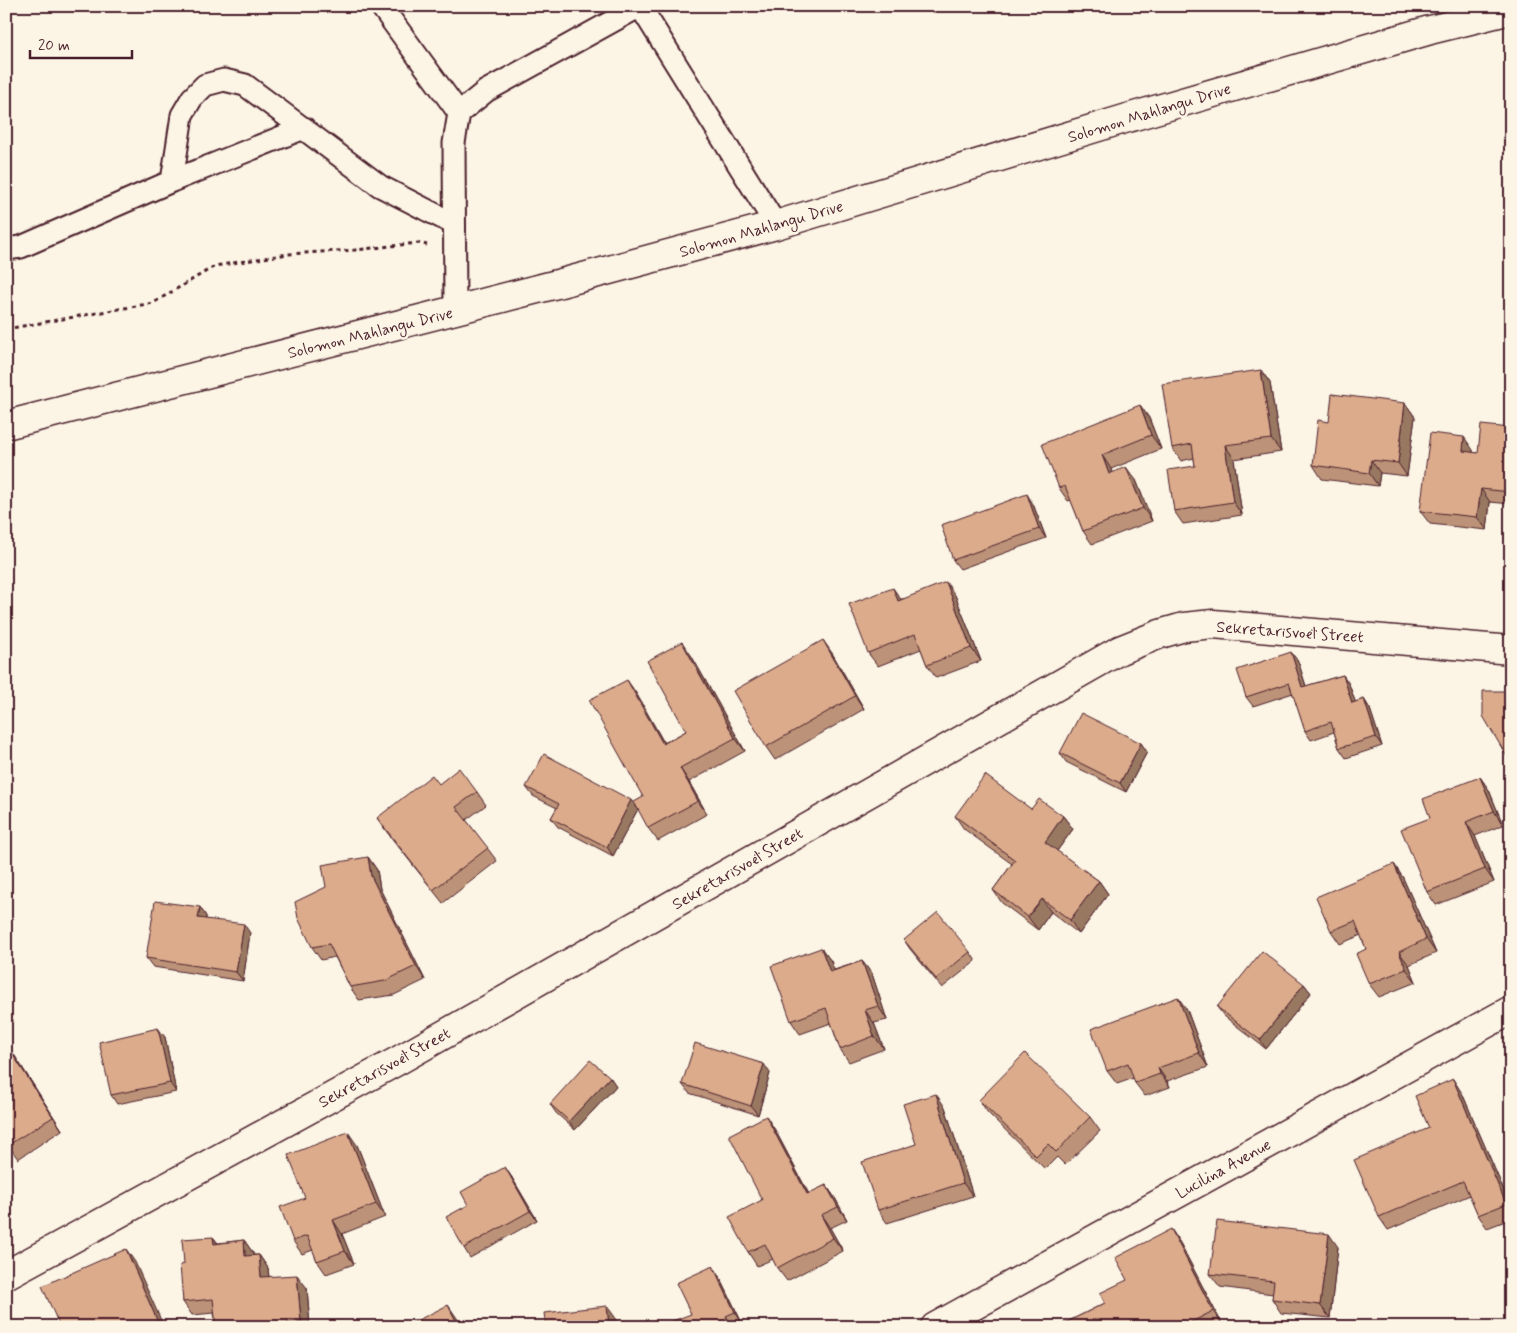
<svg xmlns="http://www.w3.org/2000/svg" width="1517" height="1333" viewBox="0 0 1517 1333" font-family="Mynerve,sans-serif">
  <rect width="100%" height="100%" fill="#fcf5e5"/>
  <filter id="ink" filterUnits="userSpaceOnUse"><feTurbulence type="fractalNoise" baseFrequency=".02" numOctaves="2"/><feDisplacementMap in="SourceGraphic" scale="10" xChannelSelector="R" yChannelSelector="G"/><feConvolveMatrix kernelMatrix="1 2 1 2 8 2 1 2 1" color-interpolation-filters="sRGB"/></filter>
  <g filter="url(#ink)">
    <path fill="#f2dfca" d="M981,6h50l-46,7z"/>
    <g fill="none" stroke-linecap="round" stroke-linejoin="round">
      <g stroke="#4a1f2b" stroke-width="25">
        <path id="service" d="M381,6l78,107
          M640,6l136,219
          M172,181l10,-66 10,-17 13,-13 19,-5 21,5 135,101 74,38
          M6,249l15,-2 151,-66 132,-53
          M455,310l-1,-167 5,-30 27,-22 154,-85"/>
      </g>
      <g stroke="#4a1f2b" stroke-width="31">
        <path id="minor" d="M6,1275l395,-216 719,-409 40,-16 24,-7 29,-3 298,26
          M935,1327l576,-317"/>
      </g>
      <g stroke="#4a1f2b" stroke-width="31">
        <path id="primary" d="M6,425l555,-142 215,-58 355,-108 299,-87 81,-20"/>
      </g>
      <path stroke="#4a1f2b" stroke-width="3" stroke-dasharray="4 4" stroke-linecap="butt" d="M6,329l147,-26 62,-37 73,-12 67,-4 63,-7 9,2"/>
      <use href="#service" stroke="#fcf5e5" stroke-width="21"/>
      <use href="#minor" stroke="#fcf5e5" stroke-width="28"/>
      <use href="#primary" stroke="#fcf5e5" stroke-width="28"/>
    </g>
    <path fill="#bc9378" stroke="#4a1f2b" d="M1261,370l9,13 11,69 -47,7 8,56 -59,9 -9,-13 21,-45 -1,-8 -13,3 -9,-13z
      M1405,403l10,14 -8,59 -27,-3 -2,13 -56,-7 -9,-14 16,-43z
      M1140,405l9,13 12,31 -50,20 1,3 24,8 16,41 -60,23 -9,-13 -12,-31 -3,1 -9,-13z
      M1511,428v76l-21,-2 -3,28 -57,-6 -10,-13 53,-61v3h5z
      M1033,504l13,34 -86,31 -7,-9z
      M955,595l26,66 -45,17 -9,-13 -6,-16 -43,17 -10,-13 33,-54z
      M832,653l32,56 -89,51 -9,-13z
      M691,655l54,96 -56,31 18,32 -49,27 -10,-13 -5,-31 -7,-104 28,50 22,-12z
      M1298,661l8,25 37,-11 6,9 6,18 9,-3 6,10 12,37 -36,12 -7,-10 -5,-16 -23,8 -6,-9 -12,-38 -40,13 -7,-9z
      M1511,691v71l-5,-7z
      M1141,743l6,9 -21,40 -60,-30 -6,-9z
      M1480,777l9,13 14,35 -28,11 19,46 -58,23 -9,-13 3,-74z
      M439,784l38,8 9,13 -20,15 31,41 -54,42 -57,-72 -9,-13z
      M526,787l112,22 -25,47 -55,-29 -7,-9 6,-10 -24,-12z
      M1031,809l32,7 10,13 -16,22 42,30 9,13 -29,40 -28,-22 -13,18 -36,-27 -9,-13 19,-26 -48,-35 -9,-13z
      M368,857l9,13 3,19 45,91 -31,15 -35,5 -9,-13 -15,-30 -14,3 -9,-13 14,-60z
      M1394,864l9,14 33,75 -27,12 7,17 -37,15 -10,-13 -3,-35 -5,-14 -21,9 -9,-13z
      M206,916v3l44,14 -7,48 -90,-14 -7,-9z
      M904,940l66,12 6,9 -34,27 -32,-39z
      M821,948l10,13 3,9 28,-9 10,13 15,46 -13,3 10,26 -35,13 -9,-13 -9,-26 -31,11 -9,-13z
      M1304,984l7,9 -45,56 -42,-33 -7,-9z
      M1187,1010l21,57 -41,14 3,6 -25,9 -10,-13 -1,-5 -17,6 -10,-13z
      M165,1037l11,55 -59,12 -6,-9z
      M6,1042l56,88 -44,29 -12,-17z
      M770,1073l-12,42 -69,-22 -7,-9z
      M610,1077l6,9 -41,44 -19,-17 -6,-9z
      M1462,1093l49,114v12l-24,9 -9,-13 -8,-20 -82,35 -9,-13 50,-89z
      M979,1100l111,17 10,14 -35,34 -8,-8 -12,12 -57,-56z
      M945,1107l28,89 -86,27 -9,-13 38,-66z
      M766,1116l9,14 34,64 17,-9 9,13 12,22 -17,8 13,23 -56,30 -10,-13 -4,-9 -16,7 -9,-14 14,-52z
      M357,1145l28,72 -43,17 12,30 -28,10 -9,-13 -4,-11 -11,4 -9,-13 12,-43z
      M511,1176l26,44 -67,38 -6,-10 4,-43z
      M1171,1229l9,14 42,81 -5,3h-160l48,-24 22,-23z
      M213,1237l5,6 26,-3 9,13v2h6l9,13 1,9 38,11 3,39h-94l-2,-14 -22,2 -9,-13 1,-38z
      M1338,1247l-8,71 -49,-5 -9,-14 1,-5 -53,-7 -10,-13z
      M719,1275l22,46 -9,4 -41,-11z"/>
    <path fill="#997862" stroke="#4a1f2b" d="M1261,370l9,13 11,69 -10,-13z
      M1405,403l10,14 -8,59 -9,-13z
      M1140,405l9,13 12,31 -10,-14z
      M1464,437l9,13 -1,15 -9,-14z
      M1225,445l9,14 8,56 -9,-13z
      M1102,455l9,14 7,18 -9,-13z
      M1371,460l9,13 -2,13 -9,-13z
      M1126,467l10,13 16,41 -9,-13z
      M1481,489l9,13 -3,28 -10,-13z
      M1027,494l6,10 13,34 -7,-9z
      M946,582l9,13 26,66 -10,-13z
      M893,588l9,13h-4z
      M823,640l9,13 32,56 -9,-13z
      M682,642l9,13 54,96 -10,-13z
      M1291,652l7,9 11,35 -7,-9z
      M1343,675l6,9 10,28 -7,-9z
      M627,680l9,13 36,64 -9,-13z
      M1364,699l6,10 12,37 -6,-9z
      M1141,743l6,9 -21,40 -6,-9z
      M680,768l9,14 18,32 -9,-13z
      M1480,777l9,13 14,35 -9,-14z
      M631,800l7,9 -25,47 -6,-9z
      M1063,816l10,13 -19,26 -9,-13z
      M1466,822l9,14 19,46 -9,-13z
      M368,857l9,13 3,19 45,91 -9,-14 -45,-90z
      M1394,864l9,14 33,75 -10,-14z
      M1099,881l9,13 -29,40 -9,-14z
      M1042,899l9,13 -13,18 -10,-13z
      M200,907l6,9 -2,11 -6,-9z
      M244,924l6,9 -7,48 -7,-9z
      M821,948l10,13 8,24 -9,-13z
      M1399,952l10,13 7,17 -10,-13z
      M862,961l10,13 15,46 -9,-14z
      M1304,984l7,9 -45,56 -6,-9z
      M1178,997l9,13 21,57 -9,-14z
      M865,1010l9,13 10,26 -10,-13z
      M158,1028l7,9 11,55 -6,-9z
      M6,1042l56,88 -56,-86z
      M764,1064l6,9 -12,42 -7,-9z
      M1158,1068l9,13 3,6 -10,-13z
      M610,1077l6,9 -41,44 -6,-9z
      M1453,1079l9,14 49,114v4l-5,-7z
      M936,1094l9,13 28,89 -10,-13z
      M766,1116l9,14 41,78 -9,-14z
      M348,1132l9,13 28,72 -9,-13z
      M505,1167l6,9 26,44 -7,-9z
      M826,1185l9,13 12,22 -9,-13z
      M821,1215l9,13 13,23 -10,-13z
      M333,1220l9,14 12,30 -9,-13z
      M1171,1229l9,14 42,81 -9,-13z
      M1329,1234l9,13 -8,71 -10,-13z
      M213,1237l9,13 -8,-6z
      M244,1240l9,13 2,16 -10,-13z
      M126,1249l9,13 29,65h-4z
      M259,1255l9,13 2,23 -9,-14z
      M713,1266l6,9 22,46 -6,-9z
      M297,1275l10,13 3,39h-4l-5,-6z
      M448,1305l9,13 4,9h-2z
      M607,1306l10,14v7h-8z
      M726,1316l6,9 1,2h-2z"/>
    <path fill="#dbab8c" stroke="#4a1f2b" d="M1261,370l10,69 -46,6 8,57 -59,9 -6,-41 27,-4 -3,-22 -20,4 -10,-64z
      M1332,394l73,9 -7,60 -27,-3 -2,13 -56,-8 5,-45 11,2z
      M1140,405l11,30 -49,20 7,19 17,-7 17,41 -60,23 -18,-45 -6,2 -17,-44z
      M1481,425l30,3v64l-30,-3 -4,28 -57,-6 10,-78 34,4 -1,14 15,2z
      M1027,494l12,35 -86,31 -12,-35z
      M946,582l25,66 -44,17 -12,-31 -47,19 -19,-49 44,-16 5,13z
      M823,640l32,56 -89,51 -33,-56z
      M682,642l53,96 -55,30 18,33 -50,27 -14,-26 9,-5 -54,-97 38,-20 36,64 23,-13 -39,-70z
      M1291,652l11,35 41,-12 9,28 12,-4 12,38 -37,11 -8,-26 -26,9 -16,-48 -43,14 -9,-27z
      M1483,691h28v65l-5,-1 -23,-39z
      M1081,713l60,30 -21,40 -60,-30z
      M544,754l87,46 -24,47 -56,-29 8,-14 -33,-17z
      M459,768l18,24 -21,15 32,41 -55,42 -56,-72 55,-43 7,9z
      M985,775l46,34 8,-10 24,17 -18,26 54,39 -29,39 -28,-21 -14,18 -35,-27 22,-30 -60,-44z
      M1480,777l14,34 -28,11 19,47 -58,23 -26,-63 29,-11 -7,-19z
      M368,857l3,19 45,90 -31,15 -35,6 -21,-43 -17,3 -14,-29 -3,-16 31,-15 -4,-22z
      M1394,864l32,75 -27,13 7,17 -37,15 -13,-30 10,-5 -11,-28 -24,10 -15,-34z
      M155,901l45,6 -2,11 46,6 -8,48 -90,-14z
      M938,912l32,40 -34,27 -32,-39z
      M821,948l9,24 32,-11 16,45 -13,4 9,26 -34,13 -14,-41 -35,13 -20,-55z
      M1262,951l42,33 -44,56 -43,-33z
      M1178,997l21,56 -41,15 2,6 -25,9 -7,-20 -21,8 -16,-42z
      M158,1028l12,55 -59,12 -12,-53z
      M695,1043l69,21 -13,42 -69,-22z
      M6,1044l47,73 -45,28 -2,-3z
      M1025,1053l65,64 -34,35 -8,-8 -12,12 -57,-56z
      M590,1060l20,17 -41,44 -19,-17z
      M1453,1079l53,125 -28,11 -15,-34 -84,36 -25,-57 75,-32 -14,-32z
      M936,1094l27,89 -85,27 -16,-48 54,-18 -13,-40z
      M766,1116l41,78 19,-9 12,22 -17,8 12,23 -56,30 -12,-24 -17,8 -19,-35 33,-17 -33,-65z
      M348,1132l28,72 -43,16 12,31 -28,10 -10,-25 -14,5 -13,-34 25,-9 -17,-43z
      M505,1167l25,44 -66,37 -18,-31 22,-12 -7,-13z
      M1217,1221l112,13 -9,71 -48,-6 2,-18 -64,-7z
      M1171,1229l42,82 -31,16h-125l48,-24 -5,-10 27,-13 -12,-22z
      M213,1237l1,7 30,-4 1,16 14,-1 2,22 36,-2 4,46 -61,6h-24l-3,-28 -30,3 -3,-37 4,-1 -2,-25z
      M126,1249l34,78h-100l-18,-41z
      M713,1266l22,46 -9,4 5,11h-59l-2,-5 21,-8 -15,-31z
      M448,1305l11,22h-55z
      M607,1306l2,21h-63l-2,-14z"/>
  </g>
  <g text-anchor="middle" stroke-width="5" stroke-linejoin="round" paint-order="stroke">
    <g font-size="16" fill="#4a1f2b" stroke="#fcf5e5">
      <text transform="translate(1149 112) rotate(-17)" y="6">Solomon Mahlangu Drive</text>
      <text transform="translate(761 228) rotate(-16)" y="6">Solomon Mahlangu Drive</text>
      <text transform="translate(370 332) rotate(-14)" y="6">Solomon Mahlangu Drive</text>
      <text transform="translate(1290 631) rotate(4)" y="6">Sekretarisvoël Street</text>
      <text transform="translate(737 868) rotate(-30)" y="6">Sekretarisvoël Street</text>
      <text transform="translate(384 1067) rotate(-29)" y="6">Sekretarisvoël Street</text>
      <text transform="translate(1223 1168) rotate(-29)" y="6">Lucilina Avenue</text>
    </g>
  </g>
  <rect width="1517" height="1333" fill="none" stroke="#fcf5e5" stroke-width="25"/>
  <rect x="12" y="12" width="1492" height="1308" fill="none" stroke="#4a1f2b" stroke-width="2" filter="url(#ink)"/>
  <path d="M30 50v8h102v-8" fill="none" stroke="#4a1f2b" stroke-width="2.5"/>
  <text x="38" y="50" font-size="15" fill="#4a1f2b" stroke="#fcf5e5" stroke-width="4" paint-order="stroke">20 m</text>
</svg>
